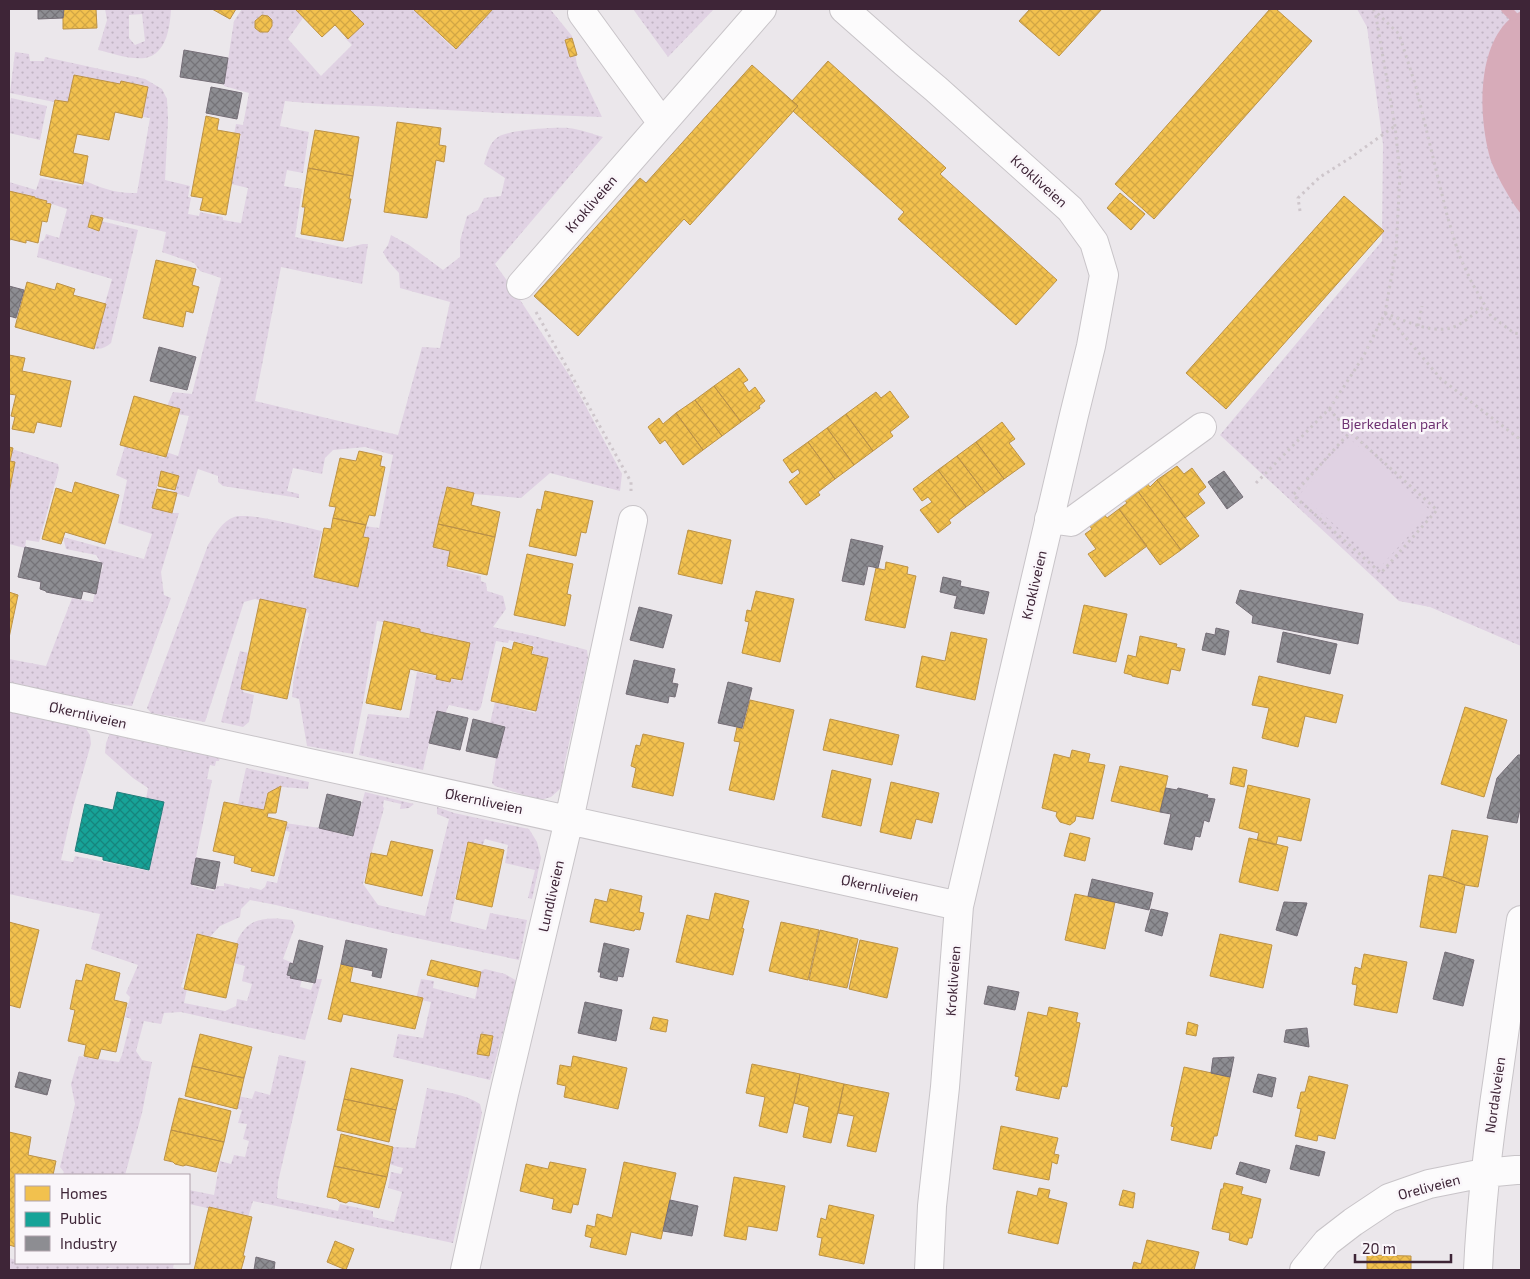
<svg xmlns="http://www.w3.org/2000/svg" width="1530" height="1279" viewBox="0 0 1530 1279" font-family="'Exo 2',sans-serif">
  <defs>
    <pattern id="grass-dots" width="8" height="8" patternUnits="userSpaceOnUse" patternTransform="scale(1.25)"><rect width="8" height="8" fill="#e0d2e3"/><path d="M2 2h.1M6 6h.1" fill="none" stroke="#c1b4c3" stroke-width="1.8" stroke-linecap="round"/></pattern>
    <pattern id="homes-cross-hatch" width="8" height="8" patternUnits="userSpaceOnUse" patternTransform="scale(1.25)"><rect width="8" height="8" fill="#f2c14e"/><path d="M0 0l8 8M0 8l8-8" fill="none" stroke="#d1a645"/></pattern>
    <pattern id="public-cross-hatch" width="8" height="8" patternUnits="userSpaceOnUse" patternTransform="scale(1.25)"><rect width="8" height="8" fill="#17a398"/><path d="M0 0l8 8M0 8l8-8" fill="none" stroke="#16857d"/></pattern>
    <pattern id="industry-cross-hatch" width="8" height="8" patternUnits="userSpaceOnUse" patternTransform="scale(1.25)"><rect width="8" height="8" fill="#8d8d92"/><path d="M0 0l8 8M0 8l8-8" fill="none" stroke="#757378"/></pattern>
  </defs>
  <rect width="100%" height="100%" fill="#ebe7eb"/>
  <path fill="url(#grass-dots)" fill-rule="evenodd" d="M105,9h66c-1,17 -4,45 -26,49 -15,2 -33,-5 -47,-8l9,-30zM142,14l3,27 -10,4 -6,-7v-23z
    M242,9h53l8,9 -15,21 33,37 31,-31 -7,-7 15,-14 -15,-15h68l41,40 39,-40h57l22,27 5,29 25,52c-70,-2 -140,-6 -210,-10 -36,-2 -71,-2 -107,-6l-5,25 29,6 -6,41 -16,-3 -3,16 18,3 -7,48 51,11 17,-4h5l-6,40 -81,-17 -26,134 143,34 24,-88 18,1 10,-46 -50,-14 -1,-15 -11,-12 -5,-9 5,-7 3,-10 18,10 34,25 17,-13v-16l7,-25 11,-6 6,-12 17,-2 4,-18 -21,-14c3,-10 5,-21 14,-27 9,-7 58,-10 70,-9 12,1 24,6 35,9l-108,127 16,22 58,89 53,99 -2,17 -70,-18 -29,25 -47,-4 -28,-6 -13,59 18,4 -3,17 33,8v5l5,2 1,8 16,5 3,13 -13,18 41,9 53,14 1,8 -24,108v9l-4,14 -9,8 -11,3 -45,-14 -3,-3 4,-25h2l7,-32 -15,-3 5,-21 40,11 13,-53 -16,-4 2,-10 -25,-6 -1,3 -12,-2 -15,66 -2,3 -3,1 -27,-6 -4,9 -9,-2 -13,58 -64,-15 9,-41 41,4 8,-46 44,9 8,-33 -50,-14 1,-6 -43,-7 -14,82 -10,51 -46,-8 -8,-47 -7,-2 2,-21 15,-63 -54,-14 -11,3 -39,120 -54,-9 -4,-5 61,-163c7,-10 14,-24 26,-28 16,-5 69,10 88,14l-10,43 45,10 8,-58 14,2 14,-73 -28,-8 -32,3 -8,8 -3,16 -29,-6 -6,23 12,3v4l-76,-12 -5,-4v-6l-20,-7 -9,28 -15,-4 5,-17 -18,-5 -9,37 20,5h7l-18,59 3,23 7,3 -39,108 -59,-7 -64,-15v-25l37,7 26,-68 21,4 1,-6 9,-30 -7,-11 -30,-6 -3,-12 81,22 8,-25 -34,-11 9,-43 -11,-5 9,-29 39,12 2,-6 12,4 11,-40 -12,-2 -10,-8 6,-14 19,2 29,-116 -21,-7 -6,-8 -32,-11 4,-20 -75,-17 -3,13 11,3 2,-10 37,9 -27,113c-6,5 -11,7 -19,5l20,-69 -75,-22 3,-15 4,-2 2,-6 13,4 8,-29 -21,-7v-1l-37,-9v-10l27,8 4,-12 42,8 1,-6c19,8 33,14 54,13l13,-75 -81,-13 -59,-12 5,-41 14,2 1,7h14l1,-4 100,22 17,10 5,10 1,21 -3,60 25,6 -2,11 3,1 -3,16 11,2 1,-4 23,5v3l18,3 7,-35 -17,-4 10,-49 -7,-1 2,-10 7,1 6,-32 -25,-7 10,-65z
    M633,9h81l-46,48z
    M1357,9h164v637l-91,-39 -31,-6 -179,-166 162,-194 1,-97 -16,-117z
    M11,98l36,8 -7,34 -31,-7v-26z
    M12,449l46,15 1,5 -20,73 -13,-2 -1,8 -16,-4v-54l5,-26 -4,-1z
    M240,651l13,3 -10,38 11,3 -5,27 -6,5 -22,-5z
    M9,711l77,18 4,6 1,9 -18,63 -12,53 12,2 2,-6 74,15 14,-69 -17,-3 2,-11 -15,-10 -28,-25 1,-10 4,-10 51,13 59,11 -1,4h-3l-1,5 -5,-1 -3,14 5,1 -16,77 4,1 -7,28 21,5 3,-5h7v-3l25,6 1,-2 11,3 4,-3 2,-6 10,2 13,-51 -7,-2 2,-7 35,5 32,9 13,-45 49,12 -5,4 -9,1 1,-5 -17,-4 -1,7 1,1 -21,76 15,21 47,11 24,-97 -12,-5v-7l17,6 75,16 8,13 4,16 -9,41 -4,-1 7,-28 -30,-7 3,-18 -23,-6 -3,8 -15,-4 -17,78 36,9 4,-17 37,7 -8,40 -122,-26 -121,-29 -26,-5 -9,9 -1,8 -20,9 -11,12 -13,-3 -15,52 6,2 -3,14 41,8 11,-5 1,-7 10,2 5,-17 -10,-3 3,-15 -15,-4c10,-38 22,-48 62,-42l3,6 -12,33 10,4 -3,13 12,3 -2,8 11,3 4,-11h7l-17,61 -124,-28 -17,1 -3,11 -17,-3 -8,30 6,9 10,2 -10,51 -17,62h-62l1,-3 -4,-5 15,-63 -4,-20 8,-28 40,6 3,-7 9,-36 -6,-2 5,-20 -4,-4 12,-28 -47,-16 9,-35 -91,-20z
    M246,768l63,14 -1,7 -26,-2 -15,7 -4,20 -26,-5z
    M485,969l20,5 12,7 -27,99 -97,-23 5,-23 25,4 8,-36 -15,-3 5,-20 13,2 -1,7 42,11 6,-28z
    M279,1055l27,6 -28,121 -1,16 61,13 2,-7 33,7v6l21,5 8,-30 -14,-4 3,-16 10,2 2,-6 -14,-4 4,-17 22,1 12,-60c18,4 37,6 53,16l2,9 -2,9 -27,121 -200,-42 -5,16 -59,-13v-14l25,5 6,-34 11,3 3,-9 11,2 4,-16 -6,-2 4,-15 -9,-1 4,-13 -6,-2 2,-12 14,3 3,-8 15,4z
    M9,1258l7,2v3h158l-1,5 8,2h-60l-13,-2 -2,2h-97z"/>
  <path fill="#e0d2e3" d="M1349,438l82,73 -50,55 -81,-72z"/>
  <path fill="#d7abb9" d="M1521,11v203c-10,-12 -26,-41 -31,-56 -12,-43 -15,-122 31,-147z"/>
  <path fill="url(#homes-cross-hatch)" stroke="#bc9247" d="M63,9h33l1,19 -34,1z
    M212,9h24l-6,10z
    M295,9h54l15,15 -16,15 -13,-14 -13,12z
    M413,9h80l-37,40z
    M1030,9h72l-43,47 -40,-35z
    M1270,9h6l36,32 -158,178 -39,-35z
    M262,15l6,1 4,4v6l-4,6h-8l-5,-4v-7z
    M572,38l5,17 -7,2 -5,-17z
    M828,61l118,107 -6,6 117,106 -41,45 -118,-106 6,-7 -111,-101 5,-5 -6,-5z
    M752,65l46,41 -108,119 -6,-6 -106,117 -44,-40 106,-118 6,5z
    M74,75l46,9 1,-3 27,6 -6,31 -27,-6 -6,28 -32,-6 -4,19 15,3 -5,28 -43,-9 15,-75 13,2z
    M206,116l13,3 -2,11 23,4 -14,81 -26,-5 3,-12 -12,-2z
    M397,122l44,6 -2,17 7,1 -2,16 -8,-2 -9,58 -43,-6z
    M315,130l44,7 -6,39 -45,-8z
    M308,168l45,8 -4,23h2l-8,42 -42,-7 4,-27h-3z
    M9,191l26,6v1l12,3 -1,2 5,1 -4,18 -5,-1 -4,22 -12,-3v3l-16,-4 -1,5z
    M1120,193l25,21 -14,16 -24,-22z
    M1344,196l40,35 -158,178 -40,-36z
    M91,215l12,3 -4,13 -11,-4z
    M156,260l40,9 -4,16 7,2 -6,26 -7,-2 -3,16 -40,-9z
    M27,282l28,8 2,-7 18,6 -2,6 33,9 -12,45 -79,-22z
    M9,355l16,3 -3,13 49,10 -10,46 -24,-5 -3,11 -22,-4 3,-12 -4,-1 5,-21 -7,-1z
    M739,368l9,12 -5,3 6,9 6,-5 10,14 -6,5 1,2 -19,14 -27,-36z
    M714,386l27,36 -19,14 -27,-36z
    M890,391l19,26 -19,15 3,4 -20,15 -27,-37 30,-22 5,6z
    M134,396l46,13 -14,48 -46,-12z
    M695,400l27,36 -19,14 -27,-37z
    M676,413l27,37 -20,15 -18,-25 -5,4 -12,-17 11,-9 4,6z
    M846,414l27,37 -19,14 -27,-37z
    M1002,422l13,17 -6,4 16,21 -21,15 -28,-37z
    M827,428l27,37 -19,14 -27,-37z
    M808,442l27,37 -17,13 2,3 -14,10 -17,-23 11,-9 -2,-4 -6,4 -9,-13z
    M976,442l28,37 -19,14 -28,-37z
    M9,447l4,1 -3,13 5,1 -6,31z
    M359,451l23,5 -2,10 5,1 -10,49 -6,-1 -3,10 -33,-7 3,-11 -7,-1 11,-48 16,3z
    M957,456l28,37 -19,14 -28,-37z
    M1177,466l7,8 8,-6 14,19 -8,7 7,9 -20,15 -28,-38z
    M938,470l28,37 -17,13 2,3 -13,10 -18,-23 12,-8 -4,-5 -6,4 -9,-12z
    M161,471l18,5 -4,14 -17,-4z
    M1144,479l6,8 7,-7 42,56 -18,14 -47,-64z
    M75,482l44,13 -14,49 -40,-12 -4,12 -19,-5 14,-51 16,5z
    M1134,486l47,64 -21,15 -41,-56 8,-6 -6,-8z
    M447,487l27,6 -3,12 29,7 -5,25 -57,-13z
    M157,489l20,4 -5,20 -20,-5z
    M545,491l48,10 -7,32 -5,-1 -5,24 -47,-10 8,-37 4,1z
    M1119,509l28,37 -42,31 -17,-23 8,-5 -11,-15 7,-5 -6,-8 15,-11 6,8z
    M333,518l33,7 -3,12 6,1 -11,49 -44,-10 10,-49 7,1z
    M438,524l57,13 -8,38 -40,-9 3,-15 -17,-4z
    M688,530l43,10 -9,44 -44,-10z
    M527,554l46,10 -6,30 4,1 -6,31 -51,-11z
    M886,562l22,5 -1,7 9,2 -11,52 -40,-8 11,-52 9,2z
    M756,591l38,8 -14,63 -38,-9 7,-31 -4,-1 2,-11 4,1z
    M9,592l9,3 -9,43z
    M260,599l46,10 -19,90 -46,-10z
    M1084,605l43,9 -11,48 -43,-9z
    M384,621l36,8v3l50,11 -8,37 -11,-2 -1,4 -14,-3 1,-4 -27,-6 -9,41 -35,-7z
    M951,632l36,7 -12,61 -59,-13 6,-31 23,5z
    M1140,636l37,8 -1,3 9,2 -5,22 -9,-2 -3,15 -36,-8v-1l-8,-2 4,-18 8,2z
    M514,642l19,5 -2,7 17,4 -12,53 -45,-10 12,-54 9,3z
    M1259,676l84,19 -7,28 -31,-7 -7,31 -36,-9 7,-30 -17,-3z
    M750,700l44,10 -20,90 -45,-10 11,-48 -6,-1 3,-14 6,2z
    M1465,707l42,13 -23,77 -43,-13z
    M830,719l69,16 -7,30 -69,-15z
    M643,734l41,9 -11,53 -41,-9 4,-19 -5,-2 5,-21 4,1z
    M1072,750l18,4 -2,8 17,3 -12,54 -17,-3 -1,5 -5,4 -10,-3 -4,-6 1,-4 -15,-4 12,-54 16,4z
    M1120,766l48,10 -8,36 -49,-11z
    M1233,767l14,3 -3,17 -14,-3z
    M832,770l39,9 -10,47 -39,-9z
    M891,782l48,11 -7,30 -16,-4 -5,20 -31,-7z
    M1248,785l62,14 -9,42 -23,-5 -2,9 -19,-5 2,-7 -20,-5z
    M281,786l-5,27h-8l-1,4 20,5 -13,54 -23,-5 1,-3 -18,-5 1,-7 -22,-5 11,-49 40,8 4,-17z
    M1452,830l36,6 -10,51 -13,-2 -22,-8z
    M1070,833l20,5 -5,23 -21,-5z
    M1249,838l39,9 -10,44 -39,-9z
    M391,841l42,9 -11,46 -57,-13 6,-30 16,3z
    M468,842l36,8 -12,57 -36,-8z
    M1429,875l14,2 22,8 -9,48 -36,-6z
    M610,889l32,7 -3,16 5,1 -4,17 -5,-1 -1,2 -44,-9 5,-23 12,3z
    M715,893l34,8 -7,27 2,1 -11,46 -57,-13 11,-47 22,5z
    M1075,894l40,8 -10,47 -40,-9z
    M9,922l30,8 -19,78 -11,-3z
    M781,922l38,8 -11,50 -39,-9z
    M820,930l38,9 -11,49 -38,-8z
    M197,934l41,10 -12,54 -42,-9z
    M1220,934l52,11 -9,43 -53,-12z
    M860,940l38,8 -11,50 -38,-9z
    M1364,954l43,8 -10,51 -43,-8 3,-20 -5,-1 3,-17 6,2z
    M431,960l50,12 -3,15 -51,-12z
    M86,964l34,9 -6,27 13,3 -11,49 -15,-3 -3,10 -14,-3 2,-11 -18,-4 7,-31 -5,-1 6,-29 6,1z
    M341,964l12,3 -3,15 73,16 -8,31 -72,-15 -2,8 -13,-3z
    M1049,1007l29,6 -2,9 4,1 -13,64 -5,-1 -3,13 -43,-9 3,-13 -4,-1 13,-64 19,4z
    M653,1017l15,3 -2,12 -16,-3z
    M1188,1022l10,3 -2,11 -10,-2z
    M200,1034l52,13 -8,31 -52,-12z
    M481,1034l12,2 -4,20 -12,-2z
    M573,1056l54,12 -9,41 -54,-12 2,-11 -9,-2 3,-19 11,2z
    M752,1064l48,10 -13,59 -28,-7 6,-29 -19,-4z
    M192,1066l52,12 -7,31 -52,-13z
    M1184,1067l46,10 -13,59h-3l-3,13 -40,-9 3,-13 -3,-1z
    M351,1068l52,12 -7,30 -52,-11z
    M800,1074l44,10 -13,59 -28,-6 6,-30 -15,-4z
    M1309,1076l39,9 -13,54 -17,-4 -1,6 -22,-5 6,-27 -4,-1 4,-16h4z
    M844,1084l45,9 -13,59 -29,-6 7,-30 -16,-3z
    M179,1098l52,13 -7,31 -53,-12z
    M344,1099l52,11 -7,32 -52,-12z
    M1001,1126l57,12 -4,16 5,1 -2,9 -5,-2 -3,18 -56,-11z
    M171,1130l53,12 -8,30 -30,-7 -3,1 -8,-2 -2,-2 -9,-2z
    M9,1132l22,5 -3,18 28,6 -3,14h-37v72l-7,-2z
    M341,1134l52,13 -6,30 -53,-11z
    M550,1162l36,7 -8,36 -5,-1 -2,9 -19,-4 2,-10 -34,-8 6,-27 22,5z
    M624,1162l52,11 -15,66 -30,-7 -5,23 -36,-8 2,-9 -7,-2 2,-11 8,2 2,-13 15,4z
    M334,1166l53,11 -8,31 -30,-7 -3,2 -7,-2 -2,-2 -10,-2z
    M734,1177l51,9 -8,45 -29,-5 -2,14 -22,-4z
    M1224,1183l19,4 -2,7 20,5 -9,39h-3l-2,7 -18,-5 1,-7 -18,-4 9,-40h2z
    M1039,1188l11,2 -2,8 19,5 -9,41 -50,-11 9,-42 20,5z
    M1123,1190l12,3 -2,15 -14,-3z
    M829,1205l45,10 -10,49 -45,-9 3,-17 -5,-1 4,-19 5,2z
    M209,1207l43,10 -9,39h2l-4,14h-47z
    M1147,1240l52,12 -5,18h-62l2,-8 7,2z
    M335,1241l19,8 -8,21 -19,-8z
    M1367,1255l44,1v14h-44z"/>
  <path fill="url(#public-cross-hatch)" stroke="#237d7b" d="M117,792l47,10 -15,68 -46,-10v-3l-28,-6 10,-47 28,6z"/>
  <path fill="url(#industry-cross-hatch)" stroke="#756e77" d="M38,9h26l-1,9 -25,1z
    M184,50l44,8 -4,26 -44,-7z
    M211,87l31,6 -5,26 -31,-6z
    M9,286l15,4 -8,28 -7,-2z
    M159,347l37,10 -9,33 -37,-9z
    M1224,471l19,26 -16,12 -19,-27z
    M851,539l32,7 -5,22 -10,-2 -4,19 -22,-4z
    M25,547l77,16 -6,31 -13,-3 -2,8 -35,-7v-1l-6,-2 1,-7 -23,-5z
    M943,577l18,4 -1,5 29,6 -5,22 -30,-6 3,-12 -17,-4z
    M1240,590l123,24 -5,30 -106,-21 1,-7 -17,-13z
    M639,607l33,8 -9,33 -33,-8z
    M1216,628l13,3 -4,24 -23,-5 4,-17 9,2z
    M1283,632l54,12 -7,30 -53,-12z
    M634,660l41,9 -3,14 6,1 -3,13 -6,-1 -1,7 -42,-9z
    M728,682l24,6 -10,40 -24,-5z
    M437,711l31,7 -8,32 -31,-7z
    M473,719l32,8 -8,31 -31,-7z
    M1518,755h3v49l-4,19 -30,-5 10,-40z
    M1166,788l11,2 1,-2 30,7 -1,3 8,1 -6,23 -5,-2 -4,17 -5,-1 -3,14 -28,-6 7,-30 -11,-2z
    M327,794l34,8 -8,34 -34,-8z
    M196,858l24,4 -5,27 -24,-5z
    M1092,879l61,14 -4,17 -61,-14z
    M1284,902l23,1 -10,33 -21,-6z
    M1151,909l17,4 -6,23 -17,-5z
    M299,940l24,6 -8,37 -25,-5 1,-2 -4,-1 3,-12 3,1z
    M346,940l41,9 -6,29 -9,-2 1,-5 -32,-7z
    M604,943l25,6 -6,28 -5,-1 -1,5 -17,-4 1,-5h-3z
    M1445,952l29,8 -11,46 -30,-7z
    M988,986l31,6 -4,18 -31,-6z
    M585,1002l37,8 -6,31 -38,-8z
    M1307,1028l2,19 -25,-5 2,-12z
    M1234,1057l-4,20 -19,-4 2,-15z
    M19,1072l32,8 -4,15 -32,-8z
    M1258,1074l18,4 -4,19 -19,-5z
    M1296,1145l29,7 -6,24 -29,-7z
    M1240,1162l30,8 -4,13 -30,-9z
    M670,1200l28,6 -6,30 -29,-5z
    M256,1257l19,5 -1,8h-20z"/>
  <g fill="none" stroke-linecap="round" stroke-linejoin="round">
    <path stroke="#d7abb9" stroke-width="10" d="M1506,9l7,7"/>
    <g stroke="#c8c4c8" stroke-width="30">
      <path id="minor" d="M844,9l60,53 32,27 134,120 24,33 10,33 -13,71 -17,69 -115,491 -14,181 -13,119 -3,64
        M582,13l80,110
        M521,285l241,-276
        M1049,519l22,3 131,-95
        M9,697l950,209
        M465,1270l39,-176 65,-274 64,-300
        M1304,1270l23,-28 26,-20 36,-24 40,-14 55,-11 32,-3h5
        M1478,1270c3,-67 11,-133 21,-200 7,-50 14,-100 22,-150"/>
    </g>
    <path stroke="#cec6cb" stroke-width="3" stroke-dasharray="2.5 4" stroke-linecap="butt" d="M1373,9l26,25 17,53 31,128 12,40 13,28 19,33 23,17 7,1
      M1300,211l-2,-13 22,-21 30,-19 45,-32
      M536,312l95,170v9
      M1385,313l56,66 80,61
      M1385,313c21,8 51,24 73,12 9,-5 18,-13 27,-19
      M1418,326l4,-20
      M1329,409l21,23 87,78 -56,63 -88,-78 57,-63
      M1256,483l74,-75 33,-51 22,-44 11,-62 4,-77 -5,-48 -20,-115"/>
    <use href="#minor" stroke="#fcfbfc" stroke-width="28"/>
  </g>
  <g text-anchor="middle" stroke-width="5" stroke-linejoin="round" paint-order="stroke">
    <g font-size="14" fill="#3e2537" stroke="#faf6fa">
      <text transform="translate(1039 181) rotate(42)" y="5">Krokliveien</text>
      <text transform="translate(591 204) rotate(-49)" y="5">Krokliveien</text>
      <text transform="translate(1034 585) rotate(-77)" y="5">Krokliveien</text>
      <text transform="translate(88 715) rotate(13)" y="5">Økernliveien</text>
      <text transform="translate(484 801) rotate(12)" y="5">Økernliveien</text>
      <text transform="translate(880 888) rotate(13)" y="5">Økernliveien</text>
      <text transform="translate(551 896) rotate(-77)" y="5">Lundliveien</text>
      <text transform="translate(953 981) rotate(-86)" y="5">Krokliveien</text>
      <text transform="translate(1495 1095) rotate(-82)" y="5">Nordalveien</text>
      <text transform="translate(1429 1187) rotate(-15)" y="5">Oreliveien</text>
    </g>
    <g font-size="14" fill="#6e3272" stroke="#faf6fa">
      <text x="1395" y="429">Bjerkedalen park</text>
    </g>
  </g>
  <rect width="1530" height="1279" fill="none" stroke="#3e2537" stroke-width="20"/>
  <rect x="15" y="1174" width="175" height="90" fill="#faf6fa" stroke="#afa2ac"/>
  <rect x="25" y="1186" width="25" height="15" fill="#f2c14e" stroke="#afa2ac"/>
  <text x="60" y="1199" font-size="15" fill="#3e2537">Homes</text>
  <rect x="25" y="1212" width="25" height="15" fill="#17a398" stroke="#afa2ac"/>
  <text x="60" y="1224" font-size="15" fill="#3e2537">Public</text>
  <rect x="25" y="1236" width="25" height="15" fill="#8d8d92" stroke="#afa2ac"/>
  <text x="60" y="1249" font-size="15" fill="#3e2537">Industry</text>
  <path d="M1355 1254v8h96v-8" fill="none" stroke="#3e2537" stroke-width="2.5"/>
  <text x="1362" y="1254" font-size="15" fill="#3e2537" stroke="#faf6fa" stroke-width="4" paint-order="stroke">20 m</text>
</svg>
